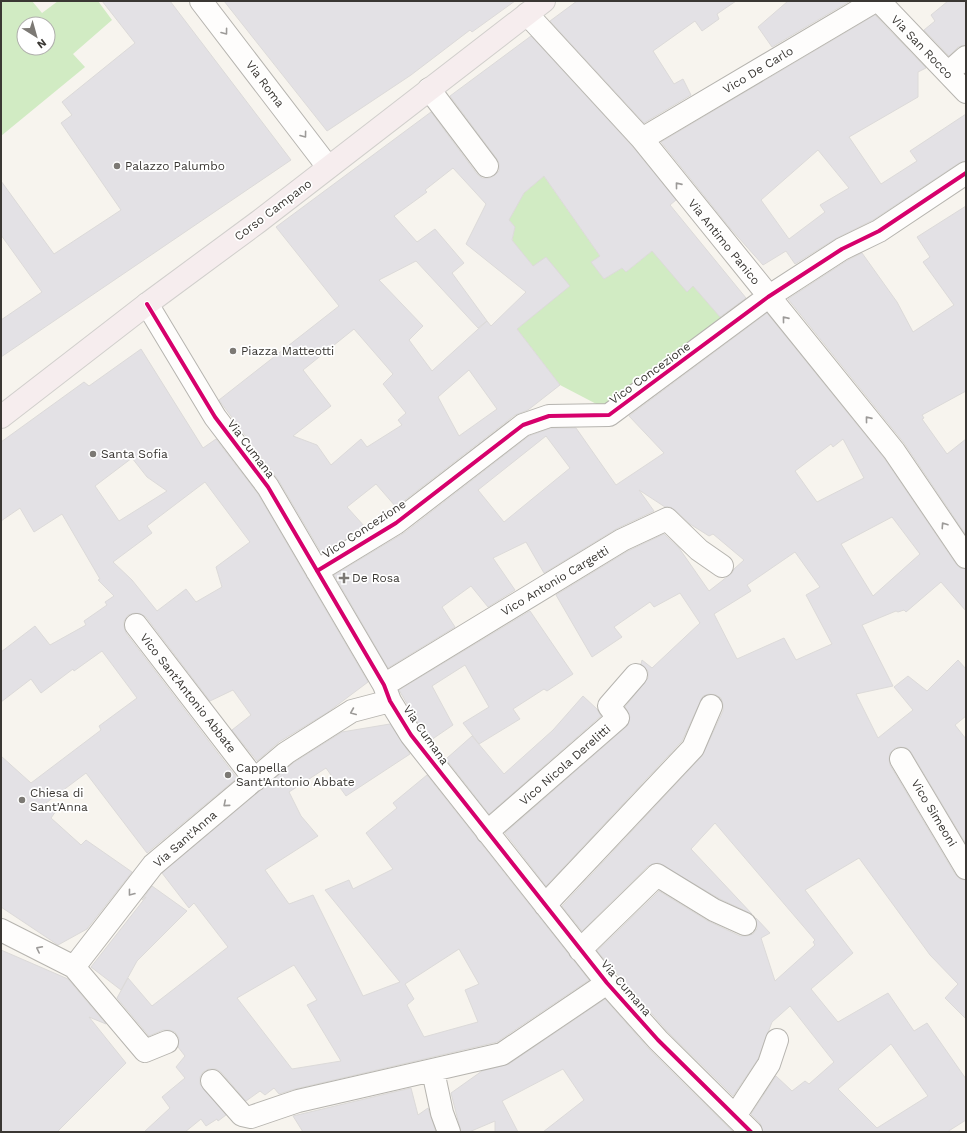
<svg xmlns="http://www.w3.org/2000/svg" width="967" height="1133" viewBox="0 0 967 1133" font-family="'Work Sans',sans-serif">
  <rect width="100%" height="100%" fill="#f7f4ee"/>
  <path fill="#d1ebc3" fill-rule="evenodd" d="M1,1h31l10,12 16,-12h40l14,19 -39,34 12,13 -84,69zM24,24h24v24h-24z
    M544,176l56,80 -8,7 12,16 18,-11 4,4 26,-21 41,35 30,34 -117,89 -46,-24 -43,-56 52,-43 -36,-20 -21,-25 3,-14 -6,-7 15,-27z"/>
  <path fill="#e3e1e5" stroke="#dcdad9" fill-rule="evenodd" d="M102,1h68l121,159 -290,197v-37l41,-28 -41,-57v-54l53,73 67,-44 -60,-87 11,-8 -10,-13 73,-59z
    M224,1h291l-43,31 -2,-2 -59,45 -84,56z
    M577,1h159l-19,13 2,5 -17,12 -7,-10 -42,30 21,33 9,-5 8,16 -47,28 -94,-102z
    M788,1h62l-78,46 -14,-20z
    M948,1h18v44l-8,2 -9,9 -25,-26 11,-9 -4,-6z
    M875,15l51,53 -8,4v25l-69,40 32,47 36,-23 -7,-10 56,-37v47l-7,2 -86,57 -38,19 -40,25 -9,-13 -23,14 -33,-37 -69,-86zM818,150l31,38 -29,17 5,7 -36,27 -28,-39z
    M531,36l102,111 43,53 -6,5 76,93 -26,19 -27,-31 -6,6 -35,-41 -26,21 -4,-4 -18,11 -13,-17 9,-6 -56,-80 -20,17 -15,27 6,7 -3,13 21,26 13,-9 24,29 -53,43 43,56 -32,25 -13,5 -119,92 -20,-23 -29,23 18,20 -43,27 -43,-73 -60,-81 120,-94 -63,-79 155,-115 46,62 5,4h7l5,-2 5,-5v-7l-2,-5 -47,-63zM453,168l33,36 -20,40 60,48 -35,34 -4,-5 -55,50 -23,-31 14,-14 -44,-46 37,-19 62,67 9,-7 -35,-48 12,-10 -29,-34 -18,13 -23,-26 33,-24 -2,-2zM354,329l39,45 -10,10 23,29 -8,7 4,5 -35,22 -6,-8 -30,26 -14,-20 -24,-9 38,-30 -28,-36zM469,370l28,39 -38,27 -21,-39z
    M966,206v185l-44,24 2,3 -2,1 25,35 19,-15v96l-62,-92 -116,-144 60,-39 14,-7 35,49 16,30 41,-27 -31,-43 7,-5 -13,-20z
    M767,313l117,145 72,106 4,4 6,1v42l-25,-29 -35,30 -2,-2 -6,2 -2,-1 -34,14 31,61 -37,8 22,44 35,-28 -19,-23 14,-11 19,15 31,-31 8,9v47l-11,9 11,14v105l-55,-92 -4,-4 -7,-1 -5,1 -5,5 -1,6 1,6 65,109 5,5 6,1v139l-21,-21 13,-14 -28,-29 -71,-97 -54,32 48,63 -42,36 27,33 50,-29 26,38 13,-8 39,56v41l-19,12h-184l-3,-9 -9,-9 25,-38 16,15 13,-10 4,3 25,-22 -44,-56 -18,16 -14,37 -25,37 -66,-65 -70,-80 62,-60 49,30 32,15h7l6,-2 4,-5 -1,-11 14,15 -9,5 14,43 40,-36 -2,-3 2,-2 -100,-117 -24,26 61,65 -32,-15 -62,-36 -10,3 -66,65 -20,-25 140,-150 21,-45v-7l-2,-6 -5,-3 -7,-1 -6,2 -21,45 -136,145 -41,-53 121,-106 4,-10 -5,-10 23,-29v-7l-7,-7 1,-4 10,8 48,-45 -20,-30 -26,14 -4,-5 -36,25 8,10 -30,20 -36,-62 72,-44 36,-17 15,14 30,43 23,-18 2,-4 10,-9 -31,-26 -4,2 -19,-12 -15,-14 -5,-3h-5l-26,-17 15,21 -38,18 -72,44 -18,-31 -33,16 22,32 -27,17 -17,-21 -29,21 13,20 -67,41 -54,-93 70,-42 125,-97 22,-8h25l40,57 48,-32 -35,-37zM546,436l24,32 -66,54 -26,-32zM843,439l21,39 -47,24 -22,-31 36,-27 2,3zM892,517l28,37 -47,42 -32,-52zM795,552l25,35 -14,8 26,49 -36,16 -12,-22 -47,21 -23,-45 37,-23 -4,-6zM891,1044l37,52 -51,32 -39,-39z
    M141,349l62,99 13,-9 42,55 110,188 -40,30 -49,30 -22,19 -25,-31 19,-15 -18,-25 -23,11 -64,-84 -5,-3 -6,-1 -7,2 -4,6v5l2,7 111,145 -90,75 -61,-80 -40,30 10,8 -5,7 30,27 5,-5 46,32 -45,57 -29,16 -57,-38v-151l30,27 70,-53 -2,-4 38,-28 -35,-47 -28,20 -1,-2 -32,24 -10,-14 -30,23v-50l34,-26 15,19 36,-20 -2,-4 23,-16 -2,-3 9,-6 -16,-16 2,-1 -38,-65 -28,18 -14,-24 -19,13v-79l83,-60 5,4zM132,458l15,19 20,14 -48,30 -24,-35zM205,482l45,60 -34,25 6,20 -26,15 -10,-13 -29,22 -25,-31 -19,-18 39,-29 -5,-7z
    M530,611l43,63 -26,17 -3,-2 -31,20 7,10 -41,25 -16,-21 26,-16 -24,-42 -33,21 21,39 -22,15 -10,-12 -22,-38z
    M583,696l14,13 4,7 -112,98 -43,-55 26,-23 32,38 49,-44z
    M390,724l20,30 -64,42 -20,-28 -37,24 12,24 17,20 -53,34 24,34 24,-9 50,101 37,-14 -75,-92 24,-10 4,9 40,-20 -27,-36 31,-25 -4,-5 34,-28 162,205 -92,62 -202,47 -16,5 -5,-6 -9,7 -5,-4 -14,10 -25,-29 -5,-3h-7l-6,3 -3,5v7l26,31 -8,6 -1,-2 -11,7 -5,-7 -16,13h-41l26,-24 -8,-11 23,-19 -9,-11 9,-11 -7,-9 1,-9 -4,-6 -6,-2h-6l-14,6 -32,-38 11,-20 24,28 76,-59 -34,-44 -5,5 -27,-35 131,-110 49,-31zM459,949l20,35 -14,6 13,32 -54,15 -17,-32 7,-6 -9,-15zM294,965l23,35 -10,5 34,56 -49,8 -55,-71z
    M152,886l35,25 -50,50 -16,29 -30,-23 55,-70 -4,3z
    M1,950l67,29 38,45 -17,-7 37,46 -69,69h-56z
    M605,999l44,50 84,83h-190l41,-32 -21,-31 -61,32 16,31h-23v-11l-26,11h-8l-10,-39 31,-22 27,-7z
    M411,1088l7,27 10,-7 8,24h-133l-10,-16z"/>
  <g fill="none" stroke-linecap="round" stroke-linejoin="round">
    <g stroke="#b6b4af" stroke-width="24">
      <path id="minor" d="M201,1l127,166
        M879,1l87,91
        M527,14l115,125 252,312 72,106
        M948,73l18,-16
        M429,89l58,77
        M642,139l233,-138
        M147,304l68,113 53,70 116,198 6,16 21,34 196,248 51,57 93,92
        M317,571l79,-48 127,-98 26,-9 60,-1 159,-118 74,-48 37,-18 87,-58
        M136,625l119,155
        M384,685l238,-145 45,-21 32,31 23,16
        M901,759l65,109
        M487,832l131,-114 -9,-12 27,-31
        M545,905l148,-157 18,-42
        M1,930l73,37 71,84 22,-9
        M580,950l77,-75 57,35 31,14
        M74,967l79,-102 133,-112 66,-42 38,-10
        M433,1071l9,42 7,19
        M212,1081l30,34 9,2 47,-16 204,-47 105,-71
        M735,1116l34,-52 8,-24"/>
    </g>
    <g stroke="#d1cfcc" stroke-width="24">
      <path id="major" d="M1,417l146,-113 111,-82 286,-221"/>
    </g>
    <use href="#minor" stroke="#fefdfc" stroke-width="22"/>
    <use href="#major" stroke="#f6edee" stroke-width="22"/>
    <g stroke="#fff" stroke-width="6">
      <path id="cycleway" d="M147,304l68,113 53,70 116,198 6,16 21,34 196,248 51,57 93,92
        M317,571l79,-48 127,-98 26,-9 60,-1 159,-118 74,-48 37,-18 87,-58"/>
    </g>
    <use href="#cycleway" stroke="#d6006c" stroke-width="4"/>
  </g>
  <defs><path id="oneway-chevron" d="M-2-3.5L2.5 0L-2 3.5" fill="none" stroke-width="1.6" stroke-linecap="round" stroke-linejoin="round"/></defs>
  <g stroke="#9c9a98">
    <use href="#oneway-chevron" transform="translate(225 32) rotate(53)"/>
    <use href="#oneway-chevron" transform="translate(304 135) rotate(53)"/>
    <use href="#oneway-chevron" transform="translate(678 185) rotate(-129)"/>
    <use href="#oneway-chevron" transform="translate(785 319) rotate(-129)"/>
    <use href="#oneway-chevron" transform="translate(868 419) rotate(-129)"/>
    <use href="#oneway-chevron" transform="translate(944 525) rotate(-124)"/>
    <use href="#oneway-chevron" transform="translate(353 712) rotate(157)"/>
    <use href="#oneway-chevron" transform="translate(226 804) rotate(140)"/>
    <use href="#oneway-chevron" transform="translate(131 893) rotate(128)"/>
    <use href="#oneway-chevron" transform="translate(39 949) rotate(-153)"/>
  </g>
  <g fill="#7c7974" stroke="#fff" stroke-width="1.5">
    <circle cx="117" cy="166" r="4"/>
    <circle cx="233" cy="351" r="4"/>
    <circle cx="93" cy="454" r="4"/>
    <path d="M342 572h4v4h4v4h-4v4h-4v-4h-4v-4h4z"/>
    <circle cx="228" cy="775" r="4"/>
    <circle cx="22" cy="800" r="4"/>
  </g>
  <g text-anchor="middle" stroke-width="3.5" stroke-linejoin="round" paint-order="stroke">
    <g font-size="12" fill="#3a3733" stroke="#fff">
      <text transform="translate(922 47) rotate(46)" y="4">Via San Rocco</text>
      <text transform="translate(758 70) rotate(-31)" y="4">Vico De Carlo</text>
      <text transform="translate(265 84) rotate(53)" y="4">Via Roma</text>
      <text transform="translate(273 210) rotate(-37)" y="4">Corso Campano</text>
      <text transform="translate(724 242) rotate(51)" y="4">Via Antimo Panico</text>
      <text transform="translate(650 373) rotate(-36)" y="4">Vico Concezione</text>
      <text transform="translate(251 449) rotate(53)" y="4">Via Cumana</text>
      <text transform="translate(364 529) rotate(-33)" y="4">Vico Concezione</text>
      <text transform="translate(555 581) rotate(-31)" y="4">Vico Antonio Cargetti</text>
      <text transform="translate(188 693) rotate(52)" y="4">Vico Sant'Antonio Abbate</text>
      <text transform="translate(426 735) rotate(55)" y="4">Via Cumana</text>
      <text transform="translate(565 765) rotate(-41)" y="4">Vico Nicola Derelitti</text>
      <text transform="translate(934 813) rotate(59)" y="4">Vico Simeoni</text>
      <text transform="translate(185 839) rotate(-41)" y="4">Via Sant'Anna</text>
      <text transform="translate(626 988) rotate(49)" y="4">Via Cumana</text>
    </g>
    <g font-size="12" fill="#3a3733" stroke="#fff" text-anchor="start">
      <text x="125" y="170">Palazzo Palumbo</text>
      <text x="241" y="355">Piazza Matteotti</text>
      <text x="101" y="458">Santa Sofia</text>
      <text x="352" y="582">De Rosa</text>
      <text x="236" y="772">Cappella<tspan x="236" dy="14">Sant'Antonio Abbate</tspan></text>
      <text x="30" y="797">Chiesa di<tspan x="30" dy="14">Sant'Anna</tspan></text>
    </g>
  </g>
  <rect width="967" height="1133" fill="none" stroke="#3a3733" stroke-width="4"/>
  <g transform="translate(36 36) rotate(143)"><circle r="19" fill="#ffffff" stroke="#b0afad"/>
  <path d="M0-3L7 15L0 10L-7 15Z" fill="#7c7974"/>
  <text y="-6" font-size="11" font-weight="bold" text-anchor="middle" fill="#3a3733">N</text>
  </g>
</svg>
